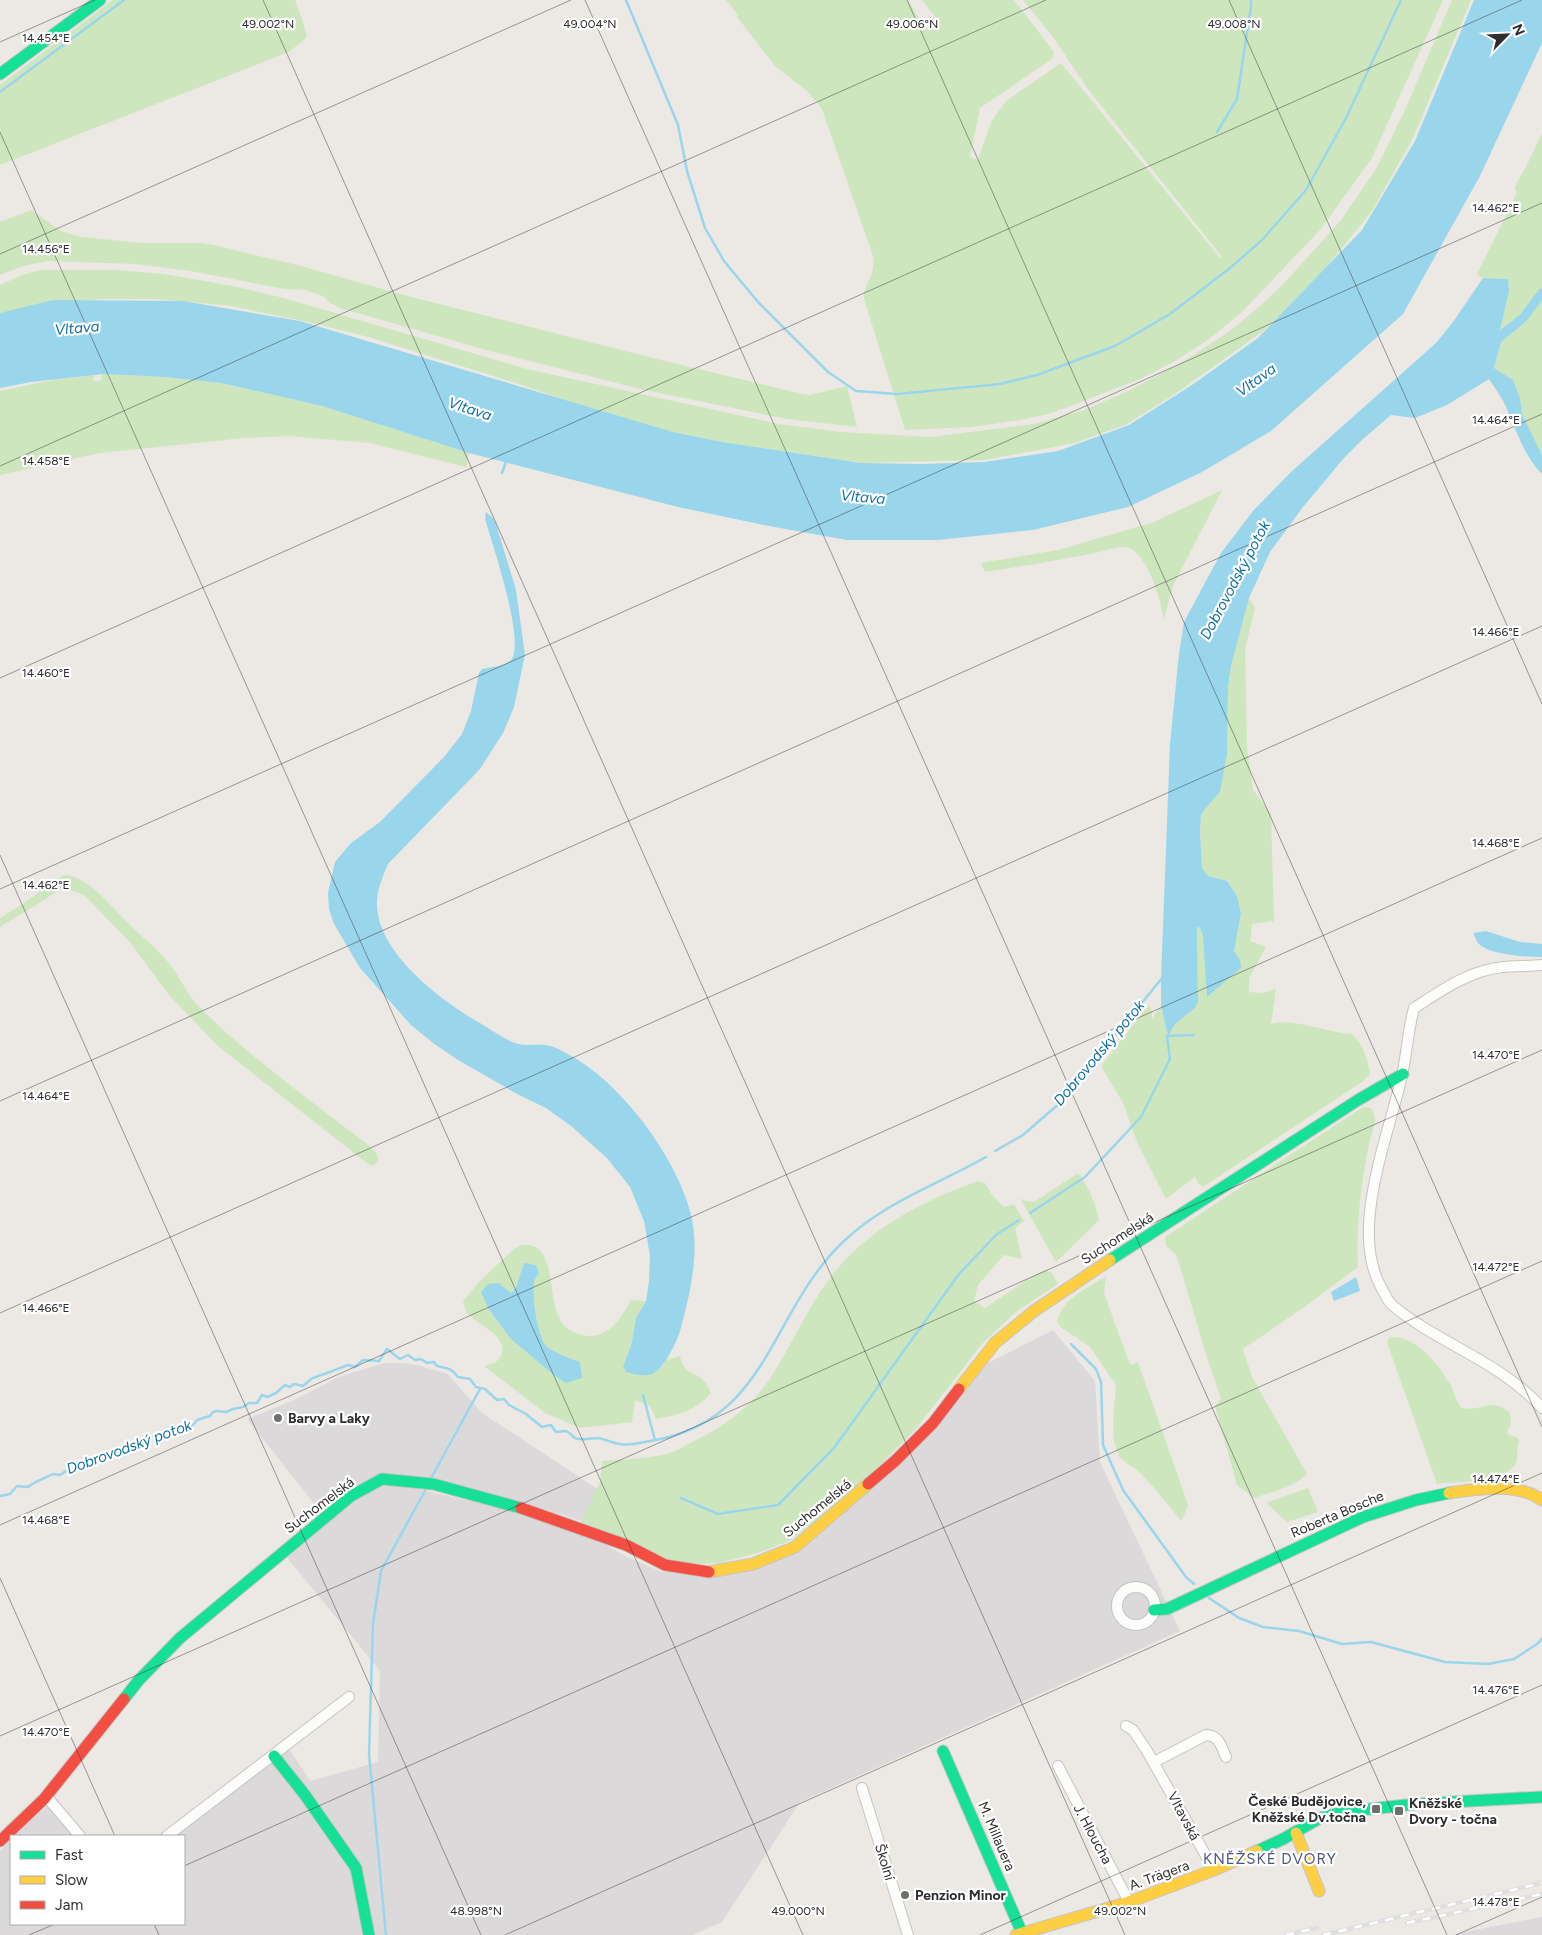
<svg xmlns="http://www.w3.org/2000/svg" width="1542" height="1935" viewBox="0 0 1542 1935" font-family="Figtree,sans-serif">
  <rect width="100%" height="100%" fill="#ece8e4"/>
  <path fill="#dcd9db" d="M1053,1330l42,51 5,81 80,169 -380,171 -78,120 -30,13h-692v-84l11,-11v84h173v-88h-27l129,-92 24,37 68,-19 2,-91 -95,-116 43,-34 -81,-102 45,-18 47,-24 45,-14h19l18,3 27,8 34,39 120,79 -17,30 -56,-18 -146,-23 147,34 66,24 31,18 35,15 101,-12 45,-18 156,-158 24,-21z
    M48,1806l33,30h-66l12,-12z
    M1542,1917v18h-93z"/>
  <path fill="#cee6be" d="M113,0h182l8,22 4,15 -18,15 -289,113v-80z
    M726,0h182l18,30 13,-8 -17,-22h92l40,52 -2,7 -72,49 -10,49 8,3 13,-38 15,-21 55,-38 160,196 1,-2 -135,-169 -34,-51 -30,-37h420l-71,158 -52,72 -79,83 -36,29 -28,18 -39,20 -86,33 -26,6 -53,8 -68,3 -41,-131v-7l8,-19 2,-14 -52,-150 -14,-17 -33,-26 -38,-49 1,-2z
    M1452,0h19l-58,138 -41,73 -70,86 -40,35 -87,62 -48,30 -52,19 -90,17 -124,3 -139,-21 -49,-10 -85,-24 -72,-25 -148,-46 -55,-14 -82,-17 -73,-7h-54l-51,4 -53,10v-28l22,-10 18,-5h76l48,4 69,12 47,11 247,72 252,55 62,8 89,5 104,-13 50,-14 46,-20 49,-26 51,-33 29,-24 28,-27 54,-60 35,-51 29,-59z
    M1542,133v322l-20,-41 -2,-16 -26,-30 7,-26 19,-16 -21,5 10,-40 -1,-12 -25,-1 -6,-4 40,-81 -2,-5 3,-8 7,-11z
    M31,210l30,21 20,6 61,6h57l15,2 87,21 103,29 261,66 137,33 8,1 37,-9 10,41 -70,-8 -143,-29 -158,-40 -146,-42 -10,-5 -7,-7 -18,-6 -21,-1 -93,-18 -56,-7 -88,-3 -27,6 -20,8v-53z
    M104,374l60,3 57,6 101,23 147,47 -3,14 -96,-24 -81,-7 -45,2 -144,15 -100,22v-84l53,-11 42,-5 -2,5 4,1 4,-1v-4z
    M1222,490l-49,96 -9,33c-4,-20 -15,-62 -35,-71 -9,-3 -21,2 -30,4 -38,8 -76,14 -114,20l-4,-9 77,-13 96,-28z
    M1249,598l6,10 -10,41 2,98 6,43 18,24 3,107 -22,3 -2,17 16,6 -17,31v14l13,1 14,-4 -5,35c19,-7 58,9 81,10 11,10 16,25 18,40l-8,8 -159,105 -5,-4 -3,-6 -29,22 -29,-57 -14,-39 -22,-37 48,-61 3,6v8l9,-14 7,30 7,-11 20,-16 3,-6 -1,-75 3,1 3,8 4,60 33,-36 -6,-9 7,-38 -4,-17 -10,-15 -19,-5 -6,-8 -2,-37 1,-17 19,-23 7,-37 1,-66 3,-22z
    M67,875c24,5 43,30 60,47 15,15 32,28 45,45 10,14 16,29 28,41 53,52 114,95 172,140l5,6 1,6 -4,6 -6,-2 -150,-118 -49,-51 -40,-54 -45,-46 -14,-5h-10l-60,37v-9l21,-13 41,-29z
    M1363,1107l8,1c8,12 2,20 -1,32 -9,42 -14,84 -12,127l-55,41 -60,41 9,28 55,97c-12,13 -36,18 -53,24l-17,-13 -22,-79 6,-8 -13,-37 -30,-101 -3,-6 -9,-8 -1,-9z
    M1078,1173c11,14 17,29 21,47l-43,42 -36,-64 5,3 9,1z
    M978,1181l7,2 7,12 12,12 10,-3 10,17 -9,7 7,31 -18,-4 -26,30 -4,16 11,7 49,-33 12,-5 6,3 6,11 -41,27 -35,33 -67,86 -52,52 -37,32 -37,27 -28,11 -41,11 -45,1 -95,-40 20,-42 2,-21c23,-2 46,-2 68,-8 7,-2 14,-7 20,-10 34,-16 63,-37 83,-69 22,-35 38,-74 65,-106 36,-42 89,-69 140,-87z
    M521,1245c8,-1 16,1 21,8 18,26 -1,79 47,83 21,1 33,-20 42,-36l15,1 -10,17 -5,28 -8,20 39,1 4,-7 14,-4c4,20 15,14 25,26 2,3 4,7 6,11 -15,18 -33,22 -55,26l-6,-13 -15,-6 -3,22 -52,6 -35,-15 -61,-47c8,-2 13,-3 17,-10 9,-20 -24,-31 -34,-43 -2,-4 -3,-8 -4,-12l16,-19 35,-33z
    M1106,1276l-2,17 25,69 3,3 6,-3 49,140 1,5 -7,14c-14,-18 -27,-34 -43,-50 -5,-5 -14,-8 -18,-14 -12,-18 -5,-51 -4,-72l-26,-38 -28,-19 -5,-6c5,-24 31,-34 49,-46z
    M1390,1337c26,-2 48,27 60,47 5,9 4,14 12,24 21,4 29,-12 48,5l1,11 -4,8 2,3 9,3 1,5c-4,8 1,15 -4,22 -12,18 -59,16 -78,19l-48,-136 -2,-6z
    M1308,1488l10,24 -31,10 -21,-19z"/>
  <path fill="#99d6ec" d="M1474,0h68v43l-62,133 -77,138 -132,117 -69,41 -74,35 -95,23 -95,10h-91l-78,-14 -91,-19 -209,-54 -147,-47 -101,-23 -57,-6 -60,-3 -73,8 -31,6v-75l53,-13 130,1 117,20 373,111 49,10 139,21 60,1 63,-2 74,-11 71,-26 63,-40 66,-47 104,-108 53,-89z
    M1483,278l25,1 1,12 -9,39 17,-12 3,8 -19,16 -7,26 19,12 7,18 2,16 20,41v19c-18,-18 -25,-42 -35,-65 -4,-10 -12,-21 -18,-30l-42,26 -32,13 -24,-3 -28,24 -19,19 -41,49 -33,45 -21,46 -18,68 -3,22 -1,66 -7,38 -19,22 -1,17 2,37 6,8 19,5 10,15 4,17 -7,38 6,9 1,8 -34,29 -4,-61 -3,-8 -3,-1 1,75 -3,6 -20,16 -7,12 -7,-31v-26l9,-235 9,-90 5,-32 37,-69 32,-42 38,-39 145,-129 17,-21z
    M486,512l7,6 3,6 20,66 9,65 -11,52 -11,26 -23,36 -92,95c-5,12 -10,23 -11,36 -3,51 64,101 103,123 10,6 28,19 39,21 9,2 18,0 27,1 9,1 20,8 27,12 51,29 107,105 119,162 7,37 -2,76 -12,112 -3,11 -17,39 -28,43 -8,3 -18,0 -26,-2l-3,-6 8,-20 5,-28 10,-17 3,-20 1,-25 -6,-35 -14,-34 -23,-29 -36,-32 -25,-18 -27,-13 -61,-35 -25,-17 -22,-18 -51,-57 -26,-44 -5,-15 -1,-16 7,-31 16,-19 29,-21 64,-65 18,-23 9,-23 8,-38 3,-4c8,-2 22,-2 29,-9 15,-18 -19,-117 -26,-141z
    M1486,931l34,11 22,2v13c-15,0 -52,-2 -63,-13 -3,-3 -4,-8 -6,-11z
    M524,1263l12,2 3,8c-2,3 -5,7 -5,10 -2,15 3,49 11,62 3,5 28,15 35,17l2,16 -16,5 -11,-7 -44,-37 -23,-31 -7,-16 7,-8 11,-1 12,10 5,-5z
    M1356,1277l4,14 -26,10 -3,-9z"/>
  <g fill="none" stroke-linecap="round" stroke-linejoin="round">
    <path stroke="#99d6ec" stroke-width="2.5" d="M626,0l52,125 9,46 18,57 19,33 34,41 70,70 28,19 41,3 103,-10 37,-9 78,-29 55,-32 60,-46 31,-27 45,-51 40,-72 55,-118
      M0,92l124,-92
      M1217,132l20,-33 14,-93v-6
      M502,473l5,-14
      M995,1151l28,-16 38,-33 102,-125
      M1030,1213l55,-36 56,-60 29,-58 -3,-23 27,-1
      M1071,1344l25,25 5,13 2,63 20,45 63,87 8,7
      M643,1395l12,45
      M430,1480l50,-91
      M0,1496l10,-2 7,-8 11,1c4,-4 19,-10 25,-13l7,1 9,-6h11l6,-5 7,-1 7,-8 6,3 12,-3 6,-7 11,-3 16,-9 8,1 21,-5 14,-8 3,-4 13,-4 3,-4 5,-1 8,1 7,-3 10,-2 6,-4h8l5,-8 5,2 9,-4 9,-8 5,2 4,-3 9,2c4,-3 6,-6 10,-8 13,-5 23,-8 35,-13l7,2 8,-7 16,1 8,-12 13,10 8,-4 7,5 6,-1 6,4 7,-1 3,4c9,2 15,2 21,11l12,2 6,8 9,2 12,11 7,-1 5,6 17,9 16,13 9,-2 5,7 10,-1c4,2 6,5 9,7 5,3 17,0 23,0 7,1 14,5 22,6 10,2 20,-1 30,-3 120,-19 119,-129 193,-199 40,-39 95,-58 143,-85
      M681,1498l37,16 60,-9 56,-57 125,-174 38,-40 22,-14
      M1209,1598l30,20 24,9 36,4 43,13 29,-2 74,20 43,2 26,-5 23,-15 5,-5
      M386,1935l-17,-181 4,-130 8,-53 46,-84"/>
    <path stroke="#99d6ec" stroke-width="9" d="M1511,328l12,-10 19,-25"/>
    <g stroke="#c5c4c5" stroke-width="12">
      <path id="street" d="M1542,965c-13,1 -26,1 -39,2 -33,3 -62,24 -89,41 -6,22 -7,45 -12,67 -13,61 -54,156 -20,214 3,5 6,12 10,16 47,39 109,57 150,103
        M1117 1606a19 19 0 1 1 38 0a19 19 0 1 1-38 0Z
        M1126,1726l7,4 14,21 67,119
        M1154,1762l52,-27c14,1 15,11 20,22
        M1058,1766l71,136
        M862,1788l46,147
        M46,1796l34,40
        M167,1836l182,-139"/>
    </g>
    <g stroke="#c5c4c5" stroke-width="13">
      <path id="fast" d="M0,74l100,-74
        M1110,1260l248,-160 45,-26
        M1154,1610l13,-1 196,-92 53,-17 33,-7
        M124,1699l15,-19 41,-42 171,-142 31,-17 51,5 88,24
        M943,1751l79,182
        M274,1756l31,39 51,73 13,67
        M1257,1851l26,-12 37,-21 23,-6 72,-8 127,-7"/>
    </g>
    <g stroke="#c5c4c5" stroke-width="13">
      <path id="slow" d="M959,1389l36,-46 39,-32 76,-51
        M1449,1493c28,-4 68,-11 93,7
        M709,1572l44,-8 42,-17 73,-63
        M1296,1833l23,58
        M1016,1935l113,-33 85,-32 43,-19"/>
    </g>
    <g stroke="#c5c4c5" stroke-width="13">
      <path id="jam" d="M868,1484l27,-23 38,-38 26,-34
        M521,1508l105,37 39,20 44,7
        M0,1841l44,-42 80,-100"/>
    </g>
    <use href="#street" stroke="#fcfcfb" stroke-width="10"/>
    <use href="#fast" stroke="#16e098" stroke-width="11"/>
    <use href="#slow" stroke="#ffcf43" stroke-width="11"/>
    <use href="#jam" stroke="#f24e42" stroke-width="11"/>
    <g stroke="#dfdfe1" stroke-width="4.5">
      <path id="rail" d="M1407,1923l135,-29
        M1286,1935l31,-7
        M1323,1935l219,-52"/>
    </g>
    <use href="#rail" stroke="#fff" stroke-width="2.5" stroke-dasharray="8" stroke-linecap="butt"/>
  </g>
  <path fill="none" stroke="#2e2e2e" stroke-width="1" stroke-opacity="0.45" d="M263,0l862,1935M585,0l862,1935M907,0l635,1427M1229,0l313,704M0,42l95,-42M0,132l803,1803M0,254l571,-254M0,466l1046,-466M0,678l1522,-678M0,855l481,1080M0,889l1542,-686M0,1101l1542,-687M0,1313l1542,-687M0,1525l1542,-687M0,1578l115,258M0,1736l1542,-686M184,1866l1358,-605M154,1924l5,11M29,1935l26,-11M505,1935l1037,-462M980,1935l562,-250M1456,1935l86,-38"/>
  <g fill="#706f6e" stroke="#fff" stroke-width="2">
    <circle cx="278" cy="1418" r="5"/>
    <rect x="1371" y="1804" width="10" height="10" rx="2.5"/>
    <rect x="1394" y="1806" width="10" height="10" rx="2.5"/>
    <circle cx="905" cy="1895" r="5"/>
  </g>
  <g text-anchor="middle" stroke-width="4.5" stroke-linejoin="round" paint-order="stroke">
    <g font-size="14" fill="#2e2e2e" stroke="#fff">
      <text transform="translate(1117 1238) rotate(-33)" y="5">Suchomelská</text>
      <text transform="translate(319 1505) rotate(-37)" y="5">Suchomelská</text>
      <text transform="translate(817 1508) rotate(-39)" y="5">Suchomelská</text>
      <text transform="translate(1337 1514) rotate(-23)" y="5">Roberta Bosche</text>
      <text transform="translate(1184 1816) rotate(62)" y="5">Vltavská</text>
      <text transform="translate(1093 1834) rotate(62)" y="5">J. Hloucha</text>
      <text transform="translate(997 1836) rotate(67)" y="5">M. Millauera</text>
      <text transform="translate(885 1862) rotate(73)" y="5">Školní</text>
      <text transform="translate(1159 1875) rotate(-20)" y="5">A. Trägera</text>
    </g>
    <g font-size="14" font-weight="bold" fill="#2e2e2e" stroke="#fff" text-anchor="start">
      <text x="288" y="1423">Barvy a Laky</text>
      <text x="1366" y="1806" text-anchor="end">České Budějovice,<tspan x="1366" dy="16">Kněžské Dv.točna</tspan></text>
      <text x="1409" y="1808">Kněžské<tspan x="1409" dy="16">Dvory - točna</tspan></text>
      <text x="915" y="1900">Penzion Minor</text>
    </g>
    <g font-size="15" font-style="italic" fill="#0d6fa3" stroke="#fff">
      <text transform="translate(77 328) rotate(-5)" y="5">Vltava</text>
      <text transform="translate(1256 380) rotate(-36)" y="5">Vltava</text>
      <text transform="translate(470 409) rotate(18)" y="5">Vltava</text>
      <text transform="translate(863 497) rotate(5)" y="5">Vltava</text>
      <text transform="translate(1235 580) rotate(-62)" y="5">Dobrovodský potok</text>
      <text transform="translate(1099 1053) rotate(-50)" y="5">Dobrovodský potok</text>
      <text transform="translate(129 1447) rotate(-20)" y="5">Dobrovodský potok</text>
    </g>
    <g font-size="15" letter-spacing="1" fill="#4d5680" stroke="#fff">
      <text x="1270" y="1864">KNĚŽSKÉ DVORY</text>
    </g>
  </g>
  <g font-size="12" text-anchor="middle" fill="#2e2e2e" stroke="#fff" stroke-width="4.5" stroke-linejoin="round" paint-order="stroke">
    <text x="268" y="28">49.002°N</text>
    <text x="590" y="28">49.004°N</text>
    <text x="912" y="28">49.006°N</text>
    <text x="1234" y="28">49.008°N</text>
    <text x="46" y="42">14.454°E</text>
    <text x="1496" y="212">14.462°E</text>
    <text x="46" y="253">14.456°E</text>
    <text x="1496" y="424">14.464°E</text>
    <text x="46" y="465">14.458°E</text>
    <text x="1496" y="636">14.466°E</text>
    <text x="46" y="677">14.460°E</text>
    <text x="1496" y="847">14.468°E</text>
    <text x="46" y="889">14.462°E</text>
    <text x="1496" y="1059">14.470°E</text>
    <text x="46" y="1100">14.464°E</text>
    <text x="1496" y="1271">14.472°E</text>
    <text x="46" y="1312">14.466°E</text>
    <text x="1496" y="1483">14.474°E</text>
    <text x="46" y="1524">14.468°E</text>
    <text x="1496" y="1694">14.476°E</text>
    <text x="46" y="1736">14.470°E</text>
    <text x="1496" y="1906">14.478°E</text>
    <text x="476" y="1915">48.998°N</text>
    <text x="798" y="1915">49.000°N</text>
    <text x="1120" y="1915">49.002°N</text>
  </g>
  <rect x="10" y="1835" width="175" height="90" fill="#ffffff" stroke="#ababab"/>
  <rect x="20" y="1851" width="25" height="8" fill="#16e098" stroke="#ababab"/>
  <text x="55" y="1860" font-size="15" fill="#2e2e2e">Fast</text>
  <rect x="20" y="1876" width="25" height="8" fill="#ffcf43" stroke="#ababab"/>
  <text x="55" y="1885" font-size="15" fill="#2e2e2e">Slow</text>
  <rect x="20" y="1901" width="25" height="8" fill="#f24e42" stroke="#ababab"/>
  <text x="55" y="1910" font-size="15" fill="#2e2e2e">Jam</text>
  <g transform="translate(1507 35) rotate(66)" stroke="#ffffff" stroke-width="4" paint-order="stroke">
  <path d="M0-4L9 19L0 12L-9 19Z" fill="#2e2e2e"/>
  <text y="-8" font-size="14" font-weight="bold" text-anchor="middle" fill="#2e2e2e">N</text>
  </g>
</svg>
